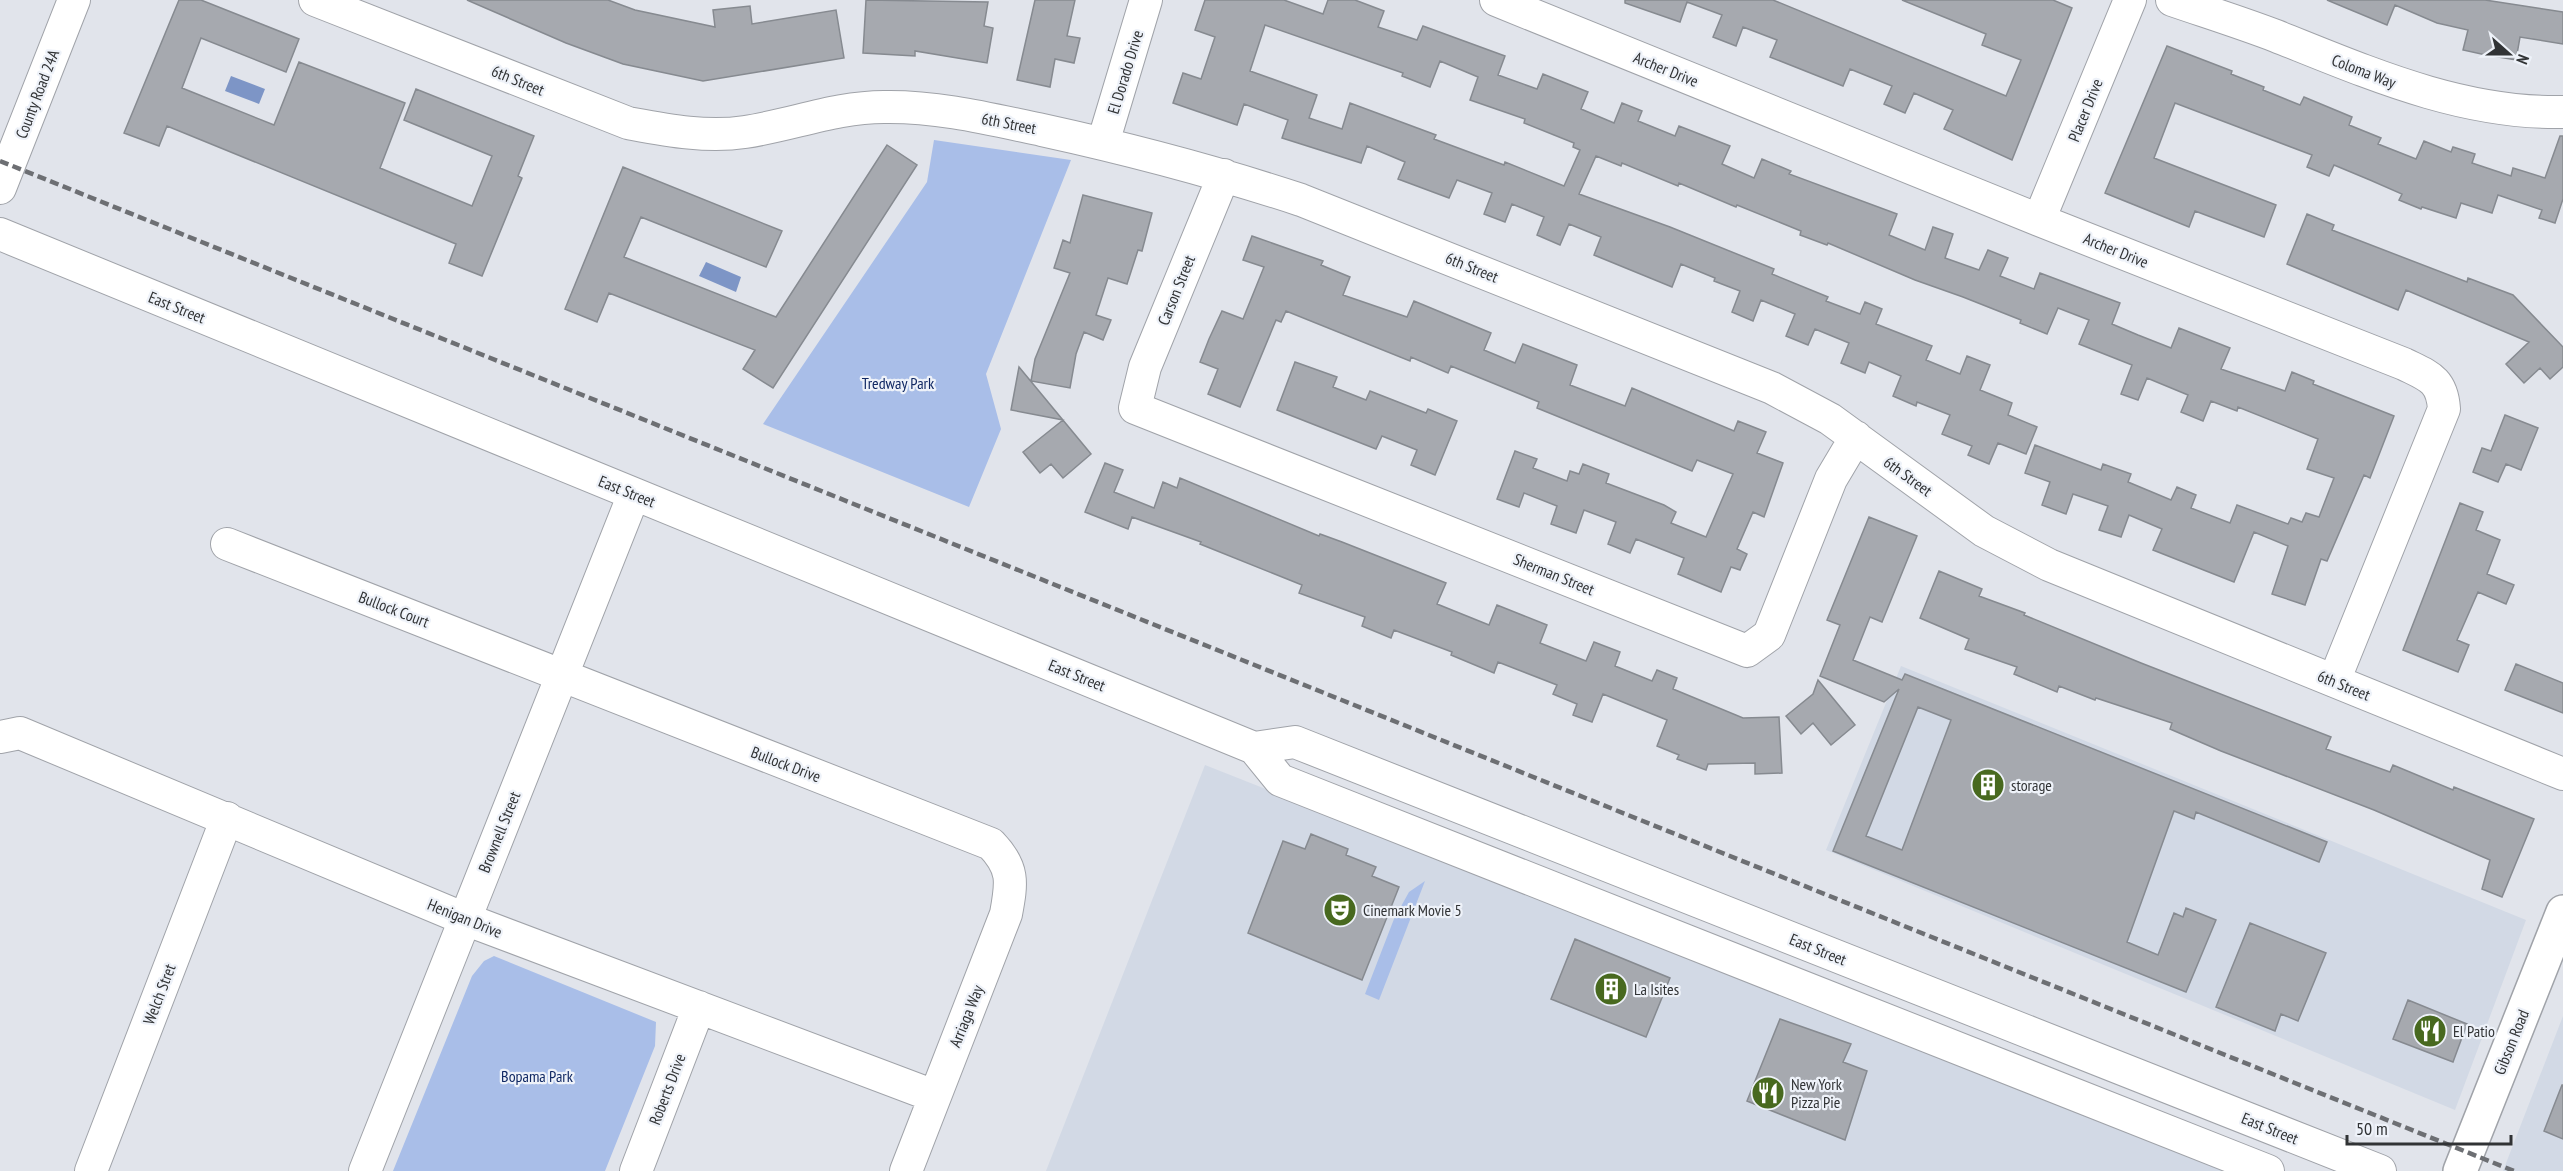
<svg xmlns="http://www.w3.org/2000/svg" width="2563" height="1171" viewBox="0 0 2563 1171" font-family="'PT Sans Narrow',sans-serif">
  <rect width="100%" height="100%" fill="#e1e4eb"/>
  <path fill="#d2d9e5" d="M1901,666l625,254 -71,190 -629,-260z
    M1205,765l1025,406h-1184z
    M2563,1016v155h-60z"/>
  <path fill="#a9bee8" d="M934,140l137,20 -85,214 15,55 -32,78 -206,-83 164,-242z
    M1425,881l-46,119 -14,-6 29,-75 15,-27z
    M494,956l162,66 -1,24 -50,125h-212l79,-195 12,-15z"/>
  <path fill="#7d95c6" d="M231,76l34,13 -6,15 -34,-13z
    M706,262l35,15 -5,15 -37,-16z"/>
  <path fill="#a6a9af" stroke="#868a90" stroke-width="1.5" fill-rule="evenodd" d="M179,0h22l98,39 -13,33 -85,-34 -19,50 92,37 25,-63 106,41 -25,65 92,38 20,-50 -88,-36 12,-31 118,47 -16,40 4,2 -40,98 -33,-13 7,-19 -289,-118 -8,20 -35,-13z
    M467,0h141l27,10 80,17 -2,-17 37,-4 2,18 84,-14 8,48 -141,23 -80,-17 -57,-21z
    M866,0l122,2 -4,24 9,2 -6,35 -72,-12v5l-52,-3z
    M1035,0h40l-8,36 13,2 -6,25 -19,-4 -5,28 -33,-7z
    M1205,0h79l39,14 5,-14h27l29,11 -6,16 39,13 6,-14 82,30 -7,19 39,14 6,-15 45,18 -7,17 33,14 8,-20 20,8 -4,10 37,15 4,-10 51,20 -8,18 32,14 8,-19 29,12 -2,3 108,40 -8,21 36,15 8,-23 20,7 -8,24 34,12 9,-20 20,8 -8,18 34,13 6,-16 80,30 -8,21 26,11 33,13 8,-20 51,20 -9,21 64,22 7,-19 22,9 -1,3 81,32 -24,62 -6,-3 -37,86 -6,-2 -16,46 -33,-11 16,-48 -34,-14 -20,50 -81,-32 9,-21 -33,-14 -8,22 -22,-7 9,-24 -35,-12 -7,20 -24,-9 8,-23 -25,-9 10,-28 66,25 2,-6 28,10 -3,8 43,18 6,-13 19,8 -5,13 39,15 7,-18 51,19 3,-6 11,4 4,-9 13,4 15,-39 -27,-9 11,-30 -80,-32 -1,4 -26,-10 -8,20 -22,-9 7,-17 -41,-17 -9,22 -17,-6 11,-29 -53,-21 10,-24 -31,-12 -11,26 -27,-11 1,-3 -58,-23 -48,-17 -87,-37 -1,2 -27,-10 1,-4 -64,-26 -1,2 -57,-24 -1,3 -56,-23 -1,3 -25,-10 -17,38 91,33 104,42 -2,5 56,23 -2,4 34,13 5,-12 17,7 -6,15 56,22 -6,14 34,14 7,-18 23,9 -10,25 32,13 -4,12 29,12 -11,27 -28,-11 -9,21 -21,-9 4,-9 -30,-12 8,-19 -33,-13 -1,4 -23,-10 8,-20 -32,-14 -4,11 -24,-10 8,-20 -34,-14 -7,16 -22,-9 9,-22 -34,-14 -8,21 -21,-9 8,-21 -26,-10 1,-3 -34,-14 -9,23 -78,-32 7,-18 -32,-13 -9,21 -23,-10 7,-18 -32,-13 -7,18 -21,-8 8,-21 -35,-13 -8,18 -51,-19 7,-17 -38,-16 -6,17 -79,-25 6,-18 -44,-16 -7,21 -64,-22 10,-30 18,6 14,-42 -20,-7zM1265,25l138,48 -1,3 28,11 10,-26 38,16 -8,23 55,19 -1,4 50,20 -1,4 7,3 -16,36 -59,-24 -1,3 -70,-26 2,-4 -86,-32 -8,26 -33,-11 8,-23 -67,-24z
    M1625,0h148l233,96 15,-36 -39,-15 4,-11 -84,-34h151l19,8 -60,152 -68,-31 9,-19 -39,-17 -9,20 -21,-9 8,-18 -42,-17 -7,17 -73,-29 7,-17 -34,-13 -7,19 -23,-9 9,-22 -35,-13 -7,20 -55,-19z
    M2327,0h158l78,12v32l-43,-7 -4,23 -30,-5 -23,-5 5,-20 -31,-7 -42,-18 -8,20z
    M2167,46l65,25 -1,3 33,13 -1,3 37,15 4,-8 48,20 -3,8 32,13 -3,6 38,15 8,-18 27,11 2,-5 22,7 -3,9 39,13 2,-8 32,10 15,-42h3v63l-8,24 -16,-5 3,-8 -44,-15 -6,18 -31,-10 -5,15 -34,-11 -1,2 -22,-9 3,-6 -32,-14 -36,-15 -5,11 -22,-9 5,-12 -137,-52 -21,55 122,47 -12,32 -69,-26 -6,16 -84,-34z
    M887,145l30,20 -144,223 -30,-19 12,-19 -146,-57 -12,29 -32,-13 58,-142 159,64 -16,36 -125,-50 -17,40 152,60z
    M1083,195l69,18 -10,38 -4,-1 -11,34 -19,-6 -12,37 15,5 -8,20 -19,-8 -8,22 -6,34 -39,-7 4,-22 35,-86 -16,-5 9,-28 7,3z
    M2307,214l27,11 -2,5 135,52 1,-4 45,17 50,52v20l-13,12 -10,-11 -16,15 -18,-19 23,-22 -123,-52 -8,20 -111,-46z
    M1252,236l71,25 -2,4 29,12 -7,18 64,22 7,-16 77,32 -7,17 31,13 8,-19 54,21 -7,20 55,21 7,-18 102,43 4,-10 28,11 -9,21 26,10 -19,54 -11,-5 -16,37 10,5 -7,16 -9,-3 -10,25 -43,-18 6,-16 -48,-19 -6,14 -22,-9 8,-22 -32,-12 -8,23 -25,-9 6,-18 -33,-13 -5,14 -22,-8 18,-48 22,8 -4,9 34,13 3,-10 9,3 4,-10 26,10 -3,9 58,22 12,7 -5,11 35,14 27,-63 -36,-14 -5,11 -155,-63 2,-6 -88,-36 -3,7 -37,-16 -1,4 -124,-50 -5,11 -5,-2 -36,87 -32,-13 10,-25 -18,-7 9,-23 13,-28 21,8 21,-52 -21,-7z
    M1295,362l42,15 -4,10 33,13 4,-9 56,22 2,-4 29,12 -22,54 -24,-10 6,-15 -35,-14 -6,13 -99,-39z
    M1019,367l72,87 -28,24 -12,-14 -11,9 -17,-21 40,-32 -52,-10z
    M2505,415l33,13 -17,42 -15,-6 -8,18 -25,-10 9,-24 9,3z
    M1105,463l18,7 -9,22 40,16 9,-26 14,6 3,-10 139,58 1,-2 22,8 104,41 -9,21 52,21 8,-20 50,20 -7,18 46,18 8,-19 26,10 -5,14 37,15 5,-11 20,8 -4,11 70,29 36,-1 3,56 -27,1v-11l-47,1 -2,6 -29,-11 2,-4 -22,-9 10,-26 -64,-26 -11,28 -19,-7 4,-11 -24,-10 4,-9 -59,-23 -4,11 -43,-18 1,-3 -58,-22 -3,8 -29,-12 3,-9 -66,-24 3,-8 -102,-41 1,-2 -69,-25 -4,12 -43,-17z
    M2460,503l23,9 -7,18 24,10 -13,34 27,11 -8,19 -28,-12 -21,48 12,5 -11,27 -55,-22z
    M1869,517l48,19 -35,86 -12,-5 -17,43 49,20 3,-6 422,168 -8,20 -123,-50 -2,7 -20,-8 -47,131 31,13 16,-42 9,4 3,-9 30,12 -30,72 -353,-141 66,-162 -15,13 -64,-26 20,-51 -13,-5zM1918,707l33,13 -49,130 -36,-14z
    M1939,571l43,18 -3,7 46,17 -1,2 117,48 190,74 -5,12 64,23 3,-7 60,25 1,-3 80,32 -32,78 -20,-8 8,-29 -116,-50 -153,-59 -51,-22 2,-6 -76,-25 -1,2 -36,-14 -2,6 -43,-18 3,-7 -52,-18 4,-10 -49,-21z
    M2516,664l47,19v30l-58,-23z
    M1818,680l37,45 -24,20 -18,-22 -12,11 -15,-18 27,-22z
    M1311,834l37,15 -2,6 30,12 -4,9 27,11 -37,93 -114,-47 35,-92 22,8z
    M2250,923l76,30 -28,68 -17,-7 -6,17 -59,-24z
    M1575,939l95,39 -24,59 -95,-38z
    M2408,1000l59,24 -14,38 -60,-23z
    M1780,1019l71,25 -8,18 24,9 -22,69 -98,-39z
    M2562,1085h1v54l-19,-8z"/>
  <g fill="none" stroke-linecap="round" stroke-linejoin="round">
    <g stroke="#a0a3a9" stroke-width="34">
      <path id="minor" d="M315,0l313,123c38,7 78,15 117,9 47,-7 91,-25 139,-25 53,-1 106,12 158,23 87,19 174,42 259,70l471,188 58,31 154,112 65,34 514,209
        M1496,0l543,220 365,144c24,12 38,15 40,45l-110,272
        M2172,0c35,12 70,23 104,36 93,37 185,78 287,76
        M1103,143l43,-143
        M1224,175l-79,192 -10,41 612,243 22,-16 62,-156 25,-42
        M0,188l74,-188
        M2039,220l91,-220
        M0,234l1254,514 26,32 988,391
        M227,544l764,300c23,24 21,38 15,70l-100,257
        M0,737l20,-4 445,186 469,177
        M1254,748l41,-6 1085,429
        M91,1171l136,-353
        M365,1171l269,-677
        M636,1171l63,-164"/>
    </g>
    <g stroke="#a0a3a9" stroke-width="36">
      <path id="major" d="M2460,1171l103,-259"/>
    </g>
    <use href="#minor" stroke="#fff" stroke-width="32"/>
    <use href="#major" stroke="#fff" stroke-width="33"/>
    <path stroke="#6d6f73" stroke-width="4.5" stroke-dasharray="9 4.5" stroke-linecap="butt" d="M0,161l2514,1010"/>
  </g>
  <defs>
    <g id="building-disc" transform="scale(1.725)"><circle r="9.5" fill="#48691f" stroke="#eef2f9"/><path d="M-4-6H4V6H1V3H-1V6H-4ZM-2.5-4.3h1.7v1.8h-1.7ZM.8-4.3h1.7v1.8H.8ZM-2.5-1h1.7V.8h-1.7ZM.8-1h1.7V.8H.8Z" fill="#fff"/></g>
    <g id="theatre-disc" transform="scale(1.725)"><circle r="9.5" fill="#48691f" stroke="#eef2f9"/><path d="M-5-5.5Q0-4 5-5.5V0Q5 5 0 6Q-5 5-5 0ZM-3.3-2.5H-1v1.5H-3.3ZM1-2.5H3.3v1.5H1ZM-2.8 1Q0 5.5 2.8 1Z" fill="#fff"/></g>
    <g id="restaurant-disc" transform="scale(1.725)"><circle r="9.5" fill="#48691f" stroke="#eef2f9"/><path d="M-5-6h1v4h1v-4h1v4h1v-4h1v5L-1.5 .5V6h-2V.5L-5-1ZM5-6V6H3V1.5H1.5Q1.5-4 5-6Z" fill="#fff"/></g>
  </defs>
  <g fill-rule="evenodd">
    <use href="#building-disc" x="1988" y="785"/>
    <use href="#theatre-disc" x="1340" y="910"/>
    <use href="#building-disc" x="1611" y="989"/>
    <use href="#restaurant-disc" x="2430" y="1031"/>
    <use href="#restaurant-disc" x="1768" y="1093"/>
  </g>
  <g text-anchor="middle" stroke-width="4.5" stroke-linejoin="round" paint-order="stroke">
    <g font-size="16" fill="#313335" stroke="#eef2f9">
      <text transform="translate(1666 69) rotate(22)" y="6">Archer Drive</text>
      <text transform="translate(2364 71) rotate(21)" y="6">Coloma Way</text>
      <text transform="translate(1125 72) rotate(-73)" y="6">El Dorado Drive</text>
      <text transform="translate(518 80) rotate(22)" y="6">6th Street</text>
      <text transform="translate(37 94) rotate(-69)" y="6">County Road 24A</text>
      <text transform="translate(2085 110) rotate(-68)" y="6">Placer Drive</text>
      <text transform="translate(1009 123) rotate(11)" y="6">6th Street</text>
      <text transform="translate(2116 250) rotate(22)" y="6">Archer Drive</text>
      <text transform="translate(1472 267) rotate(22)" y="6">6th Street</text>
      <text transform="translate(1176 290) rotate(-68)" y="6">Carson Street</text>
      <text transform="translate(177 307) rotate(22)" y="6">East Street</text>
      <text transform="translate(1908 476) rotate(36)" y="6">6th Street</text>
      <text transform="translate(627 491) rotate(22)" y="6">East Street</text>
      <text transform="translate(1554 574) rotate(22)" y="6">Sherman Street</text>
      <text transform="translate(394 609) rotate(21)" y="6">Bullock Court</text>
      <text transform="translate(1077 675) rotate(22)" y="6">East Street</text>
      <text transform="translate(2344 685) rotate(22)" y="6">6th Street</text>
      <text transform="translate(786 764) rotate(21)" y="6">Bullock Drive</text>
      <text transform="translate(499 832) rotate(-68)" y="6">Brownell Street</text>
      <text transform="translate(465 918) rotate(22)" y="6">Henigan Drive</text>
      <text transform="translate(1818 949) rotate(22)" y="6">East Street</text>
      <text transform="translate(159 994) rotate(-69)" y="6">Welch Stret</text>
      <text transform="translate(966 1016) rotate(-68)" y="6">Arriaga Way</text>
      <text transform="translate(2511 1042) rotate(-68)" y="6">Gibson Road</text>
      <text transform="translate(667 1089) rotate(-69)" y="6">Roberts Drive</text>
      <text transform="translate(2270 1128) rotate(22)" y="6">East Street</text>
    </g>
    <g font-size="16" fill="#102863" stroke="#eef2f9">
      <text x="898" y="389">Tredway Park</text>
      <text x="537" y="1082">Bopama Park</text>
    </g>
    <g font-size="16" fill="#313335" stroke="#eef2f9" text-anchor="start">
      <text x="2011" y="791">storage</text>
      <text x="1363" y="916">Cinemark Movie 5</text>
      <text x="1634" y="995">La Isites</text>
      <text x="2453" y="1037">El Patio</text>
      <text x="1791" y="1090">New York<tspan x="1791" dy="18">Pizza Pie</tspan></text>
    </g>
  </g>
  <g transform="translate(2509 54) rotate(111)" stroke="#eef2f9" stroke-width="4.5" paint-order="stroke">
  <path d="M0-4.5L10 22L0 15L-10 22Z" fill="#313335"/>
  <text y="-9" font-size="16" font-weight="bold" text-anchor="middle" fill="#313335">N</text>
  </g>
  <path d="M2347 1135v9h164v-9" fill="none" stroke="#313335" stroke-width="3"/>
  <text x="2356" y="1135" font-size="18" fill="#313335" stroke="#eef2f9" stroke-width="4.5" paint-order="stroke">50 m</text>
</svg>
